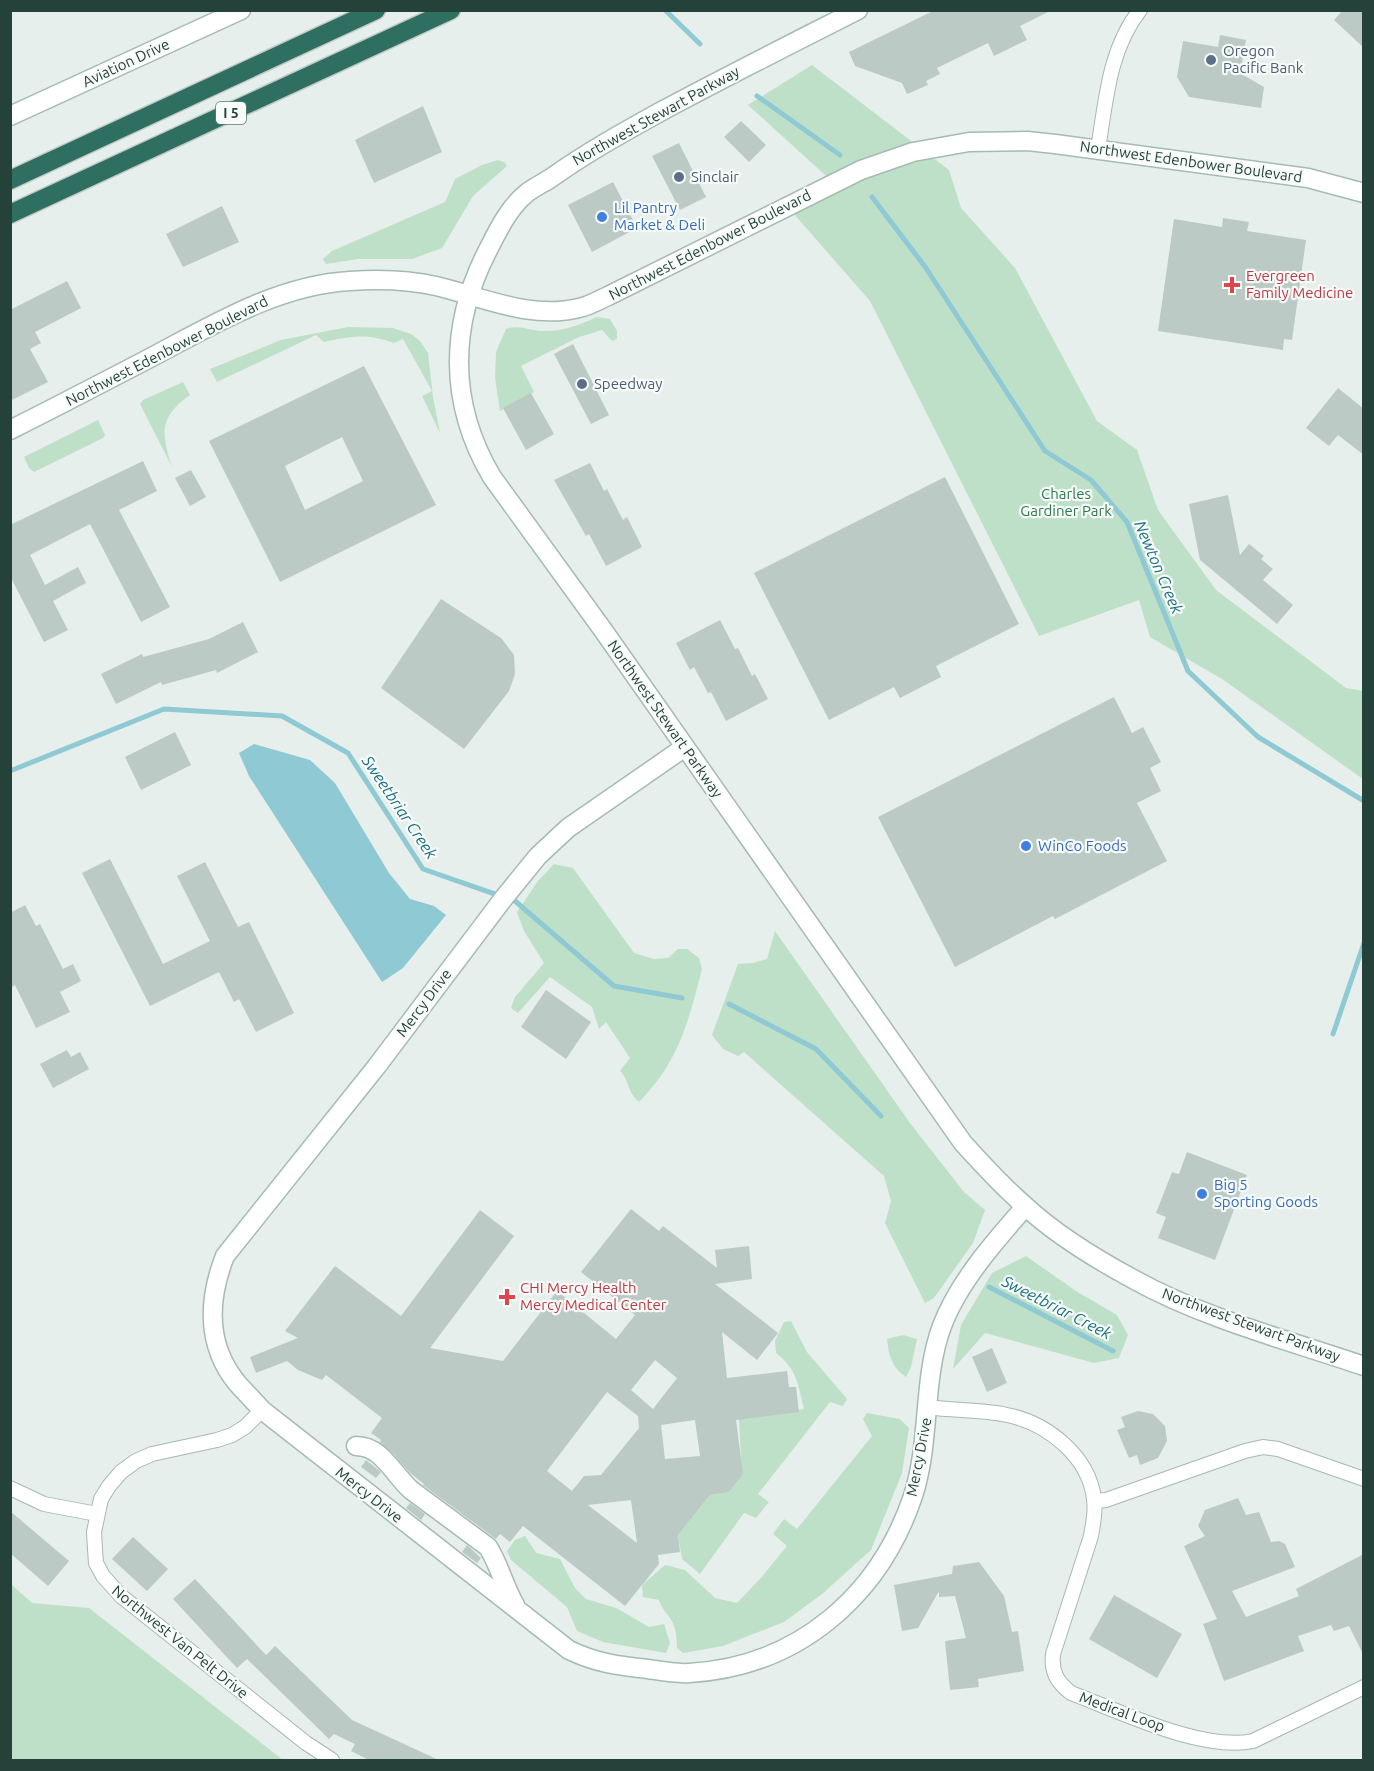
<svg xmlns="http://www.w3.org/2000/svg" width="1374" height="1771" viewBox="0 0 1374 1771" font-family="Ubuntu,sans-serif">
  <rect width="100%" height="100%" fill="#e6efeb"/>
  <path fill="#bfe0c8" d="M812,65l137,105 12,38 54,60 82,153 40,29 21,60 58,80 130,98 17,3v88l-141,-100 -72,-42 -11,-37 -100,36 -169,-335 -83,-95 47,-23 -86,-78z
    M498,160l6,2 3,4 -34,30 -31,52 -30,11h-54l-32,5 -3,-5 9,-8 113,-49 10,-23 27,-14z
    M597,317l13,2 7,12v8l-5,2 -10,-11 -23,7 -58,29 13,26 -34,19 -5,-33 1,-26 10,-23c12,-5 25,2 37,2 22,0 36,-6 54,-14z
    M348,327l45,1 18,6 9,7 8,12 5,44 7,36 -18,-37 10,-5 -29,-52 -9,4c-27,-10 -43,-7 -70,-1l-8,-7 -99,47 -7,-13 71,-29z
    M183,382l7,13c-31,22 -29,38 -18,72l-32,-63 3,-4z
    M98,420l7,15 -2,3 -69,34 -5,-4 -5,-11z
    M554,864l19,4 61,85 20,6 14,-1 10,-9h9l12,9 3,11c-14,54 -23,92 -63,133 -13,-12 -9,-21 -19,-31l10,-13 -24,-36 -7,7 -7,-22 -42,-30 -32,36 -7,-5 4,-11 29,-34 -20,-32 -7,-19 21,-31z
    M775,931l135,192 54,69 21,18 -12,33 -39,55 -9,5 -40,-80 6,-22 -7,-25 -140,-124 -6,4 -15,-7 -11,-14 26,-71 15,-1 14,-4z
    M1026,1256l50,35 41,24 11,20 -9,23 -25,5 -109,-30 -32,36 8,-44 31,-52z
    M791,1321l16,31 40,47 -4,7 -13,-4 -72,92 11,8 -13,16 -12,-5 -44,61 -18,-15 -4,-24 32,-40 19,-3 13,-17 -3,-56 65,-10c-6,-25 -7,-40 -28,-56l-1,-12 9,-19z
    M903,1335l14,4 -6,28 -5,10c-15,-10 -17,-22 -19,-38z
    M867,1413l33,6 9,9 -7,45 -31,77 -49,44 -38,28 -61,24 -40,7 -6,-5c0,-10 -1,-21 -7,-30 -5,-7 -8,-9 -11,-18l-16,-3 -1,-12 23,-20 20,5 30,28 22,5 23,-24 27,-33 -14,-12 11,-15 13,10 75,-93 -9,-17z
    M525,1536l11,17 24,6 15,29 11,11 30,9 33,19 15,-3 6,19 -4,10 -63,-11 -26,-11 -10,-24 -56,-47 -4,-9 8,-11z
    M11,1584l21,19 57,5 194,152h-272z"/>
  <path fill="#8ec9d4" d="M254,744l56,16 25,23 54,90 21,26 24,7 12,9 -43,53 -21,14 -133,-206 -10,-23z"/>
  <g fill="none" stroke-linecap="round" stroke-linejoin="round">
    <path stroke="#8ec9d4" stroke-width="5" d="M665,10l35,34
      M757,96l83,59
      M872,197l54,71 119,183 46,29 36,42 61,149 70,66 106,64
      M10,771l154,-62 118,7 66,37 75,116 92,32 99,85 68,12
      M729,1004l87,45 65,67
      M1333,1034l31,-91
      M989,1287l124,64"/>
  </g>
  <path fill="#bbcac4" fill-rule="evenodd" d="M935,10h117l-32,16 7,14 -33,16 -6,-13 -51,25 3,6 -14,7 2,4 -21,9 -5,-11 -47,-17 -6,-14z
    M1343,10h21v38l-30,-28z
    M1220,35l26,5 -6,33 24,14 -3,21 -72,-11 -12,-20 6,-36 35,6z
    M423,106l19,46 -68,31 -19,-43z
    M741,121l25,24 -17,17 -25,-25z
    M679,143l27,54 -26,13 -28,-54z
    M613,182l24,46 -45,24 -24,-47z
    M222,206l17,36 -56,25 -17,-33z
    M1223,218l26,4 -2,9 59,9 -14,100 -8,-1 -1,11 -125,-19 16,-112 48,8z
    M67,281l14,27 -46,24 6,11 -11,6 18,33 -38,19v-91z
    M573,344l36,71 -18,9 -37,-70z
    M364,366l72,139 -156,77 -71,-141zM342,437l21,44 -58,29 -20,-44z
    M1338,388l26,21v46l-26,-20 -9,11 -23,-18z
    M531,393l23,41 -28,16 -23,-42z
    M143,461l14,30 -38,19 51,97 -29,15 -51,-98 -60,31 15,30 33,-18 8,16 -33,18 15,29 -24,12 -34,-66v-51z
    M590,463l14,28 3,-2 16,31 4,-3 15,30 -36,19 -17,-32 -3,2 -32,-56z
    M191,470l15,27 -16,9 -15,-28z
    M945,477l74,147 -83,42 5,11 -41,21 -6,-11 -65,33 -75,-147z
    M1228,495l12,60 9,-11 15,12 -3,3 12,10 -10,11 30,25 -16,19 -77,-64 -11,-56z
    M441,599l60,39 13,17 1,19 -6,17 -45,58 -83,-61z
    M720,620l15,29 3,-1 14,28 3,-2 13,25 -42,22 -15,-29 -3,1 -14,-26 -4,3 -14,-27z
    M243,622l15,30 -41,21 -1,-3 -54,15 -1,-3 -45,22 -15,-30 41,-20 1,3 66,-18z
    M1114,697l18,36 11,-6 18,35 -11,6 11,23 -24,12 30,58 -112,58 -2,-3 -98,51 -77,-150z
    M175,732l16,33 -50,25 -16,-33z
    M110,859l53,105 47,-23 -33,-65 28,-14 33,65 11,-5 45,91 -38,19 -17,-33 -5,3 -15,-30 -69,34 -68,-133z
    M25,905l11,21 4,-2 23,45 10,-5 8,17 -21,11 10,20 -34,16 -21,-43 -5,3v-75z
    M546,990l45,32 -25,37 -45,-32z
    M67,1050l4,7 9,-5 9,17 -36,19 -13,-24z
    M1187,1152l60,23 -32,85 -57,-22 8,-21 -10,-4 16,-41 7,2z
    M631,1209l28,22 4,-5 54,42 -2,-18 34,-4 3,33 -37,5 63,49 -21,27 -35,-28 5,46 60,-7 2,16h7l3,25 -63,8 7,54 -14,18 -19,3 -32,40 2,17 -22,3 1,9 -34,42 -102,-80 -13,16 -10,-8 -4,5 -73,-54 1,-1 -15,-12 -15,-18 -14,-12 1,-2 -10,-7 11,-15 -56,-43 -4,5 -24,-10 -11,-9 -31,12 -6,-16 48,-19 -13,-7 50,-65 66,50 79,-106 34,26 -84,112 73,13 54,-70 59,48 19,-24 -54,-43zM655,1360l22,18 -24,31 -22,-19zM607,1392l31,24 1,12 -38,47 -17,1 -12,15 -25,-20zM695,1420l5,36 -35,3 -4,-34zM631,1500l6,43 -49,-38z
    M992,1348l15,35 -20,9 -15,-35z
    M1138,1411l15,3 12,12 2,15 -9,17 -18,7 -3,-10 -8,3 -12,-28 8,-3 -4,-10z
    M366,1460l15,12 -5,6 -15,-11z
    M1238,1498l8,17 13,-3 12,30 8,-1 6,3 10,23 -63,24 14,26 53,-21 -3,-7 68,-35v102l-15,-30 -15,5 -3,-6 -33,11 6,15 -80,30 -21,-57 14,-5 -33,-73 21,-10 -7,-10 7,-16z
    M410,1503l15,11 -4,6 -15,-12z
    M10,1511l59,50 -21,25 -38,-33z
    M133,1537l35,32 -21,22 -35,-32z
    M467,1545l14,13 -4,5 -15,-11z
    M979,1562l25,34 8,36 6,-1 6,40 -46,8 1,8 -29,3 -5,-49 21,-3 -11,-42 -16,1v-6l-21,37 -16,3 -8,-46 58,-11 1,-8z
    M195,1579l71,76 9,-9 77,74 89,41h-70l-20,-10 4,-7 -21,-10 -5,5 -82,-80 -10,9 -64,-69z
    M1114,1595l68,39 -25,44 -68,-39z"/>
  <g fill="none" stroke-linecap="round" stroke-linejoin="round">
    <g stroke="#a8b8b2" stroke-width="16">
      <path id="street" d="M1098,149c8,-48 11,-100 42,-139
        M928,1407c26,4 53,2 79,8 40,8 82,41 87,84 2,13 -1,25 -3,37l-38,118c-2,18 4,28 18,39 48,18 132,59 182,48l111,-54
        M262,1410l-17,17 -13,8 -15,5 -65,14 -16,7 -15,11 -12,14 -8,13 -7,33 1,17 1,14 7,13 18,20 185,147 26,17
        M10,1488l34,16 53,10
        M1094,1501l12,-1 139,-49 18,-4 15,2 86,30"/>
    </g>
    <g stroke="#a4bbb3" stroke-width="21">
      <path id="secondary" d="M858,10c-67,34 -133,67 -198,102 -38,21 -74,41 -109,66 -8,5 -16,9 -23,14 -18,14 -29,36 -39,56 -40,76 -41,155 3,229l111,153 360,513c19,21 39,43 61,62 31,29 72,54 109,74 70,39 154,61 231,87
        M10,116l231,-106
        M10,430c46,-23 92,-47 138,-71 63,-33 129,-74 202,-78 28,-2 59,-1 86,5 46,11 95,34 143,22 10,-2 20,-8 29,-12l253,-126 52,-18 56,-10 58,-1 28,3 253,34 56,15
        M685,747l-117,81 -30,28 -35,43 -126,167 -152,190c-17,43 -19,89 12,127 8,9 17,18 25,27l307,240c27,13 50,16 79,19 13,2 28,5 41,4 108,-6 190,-76 224,-177 18,-55 9,-117 29,-170 16,-43 53,-85 83,-119
        M356,1446c26,0 37,28 55,44l77,57c11,17 16,39 27,58"/>
    </g>
    <g stroke="#c2cac8" stroke-width="21">
      <path id="highway" d="M10,180l366,-170
        M10,214l441,-204"/>
    </g>
    <use href="#street" stroke="#fff" stroke-width="14"/>
    <use href="#secondary" stroke="#fff" stroke-width="18"/>
    <use href="#highway" stroke="#2f6f62" stroke-width="18"/>
  </g>
  <g fill="#5c6f8a" stroke="#f7fbf9" stroke-width="2">
    <circle cx="1211" cy="60" r="6"/>
    <circle cx="679" cy="177" r="6"/>
    <circle cx="582" cy="384" r="6"/>
  </g>
  <g fill="#3f7fe0" stroke="#f7fbf9" stroke-width="2">
    <circle cx="602" cy="217" r="6"/>
    <circle cx="1026" cy="846" r="6"/>
    <circle cx="1202" cy="1194" r="6"/>
  </g>
  <g fill="#e0444e" stroke="#f7fbf9" stroke-width="2">
    <path d="M1229 276h6v6h6v6h-6v6h-6v-6h-6v-6h6z"/>
    <path d="M504 1288h6v6h6v6h-6v6h-6v-6h-6v-6h6z"/>
  </g>
  <g text-anchor="middle" stroke-width="4.5" stroke-linejoin="round" paint-order="stroke">
    <rect fill="#f7fbf9" stroke="#637a73" stroke-width="1.5" x="216" y="102" width="30" height="22" rx="4.5"/>
    <g font-size="14" font-weight="bold" fill="#24423a">
      <text x="231" y="118">I 5</text>
    </g>
    <g font-size="15" fill="#4e5e75" stroke="#f7fbf9" text-anchor="start">
      <text x="1223" y="56">Oregon<tspan x="1223" dy="17">Pacific Bank</tspan></text>
      <text x="691" y="182">Sinclair</text>
      <text x="594" y="389">Speedway</text>
    </g>
    <g font-size="15" fill="#24423a" stroke="#f7fbf9">
      <text transform="translate(126 63) rotate(-25)" y="5">Aviation Drive</text>
      <text transform="translate(656 116) rotate(-29)" y="5">Northwest Stewart Parkway</text>
      <text transform="translate(1191 162) rotate(8)" y="5">Northwest Edenbower Boulevard</text>
      <text transform="translate(710 245) rotate(-27)" y="5">Northwest Edenbower Boulevard</text>
      <text transform="translate(167 351) rotate(-27)" y="5">Northwest Edenbower Boulevard</text>
      <text transform="translate(665 719) rotate(55)" y="5">Northwest Stewart Parkway</text>
      <text transform="translate(424 1003) rotate(-53)" y="5">Mercy Drive</text>
      <text transform="translate(1251 1325) rotate(20)" y="5">Northwest Stewart Parkway</text>
      <text transform="translate(919 1457) rotate(-79)" y="5">Mercy Drive</text>
      <text transform="translate(369 1495) rotate(38)" y="5">Mercy Drive</text>
      <text transform="translate(180 1642) rotate(39)" y="5">Northwest Van Pelt Drive</text>
      <text transform="translate(1122 1712) rotate(20)" y="5">Medical Loop</text>
    </g>
    <g font-size="15" fill="#366cbe" stroke="#f7fbf9" text-anchor="start">
      <text x="614" y="213">Lil Pantry<tspan x="614" dy="17">Market &amp; Deli</tspan></text>
      <text x="1038" y="851">WinCo Foods</text>
      <text x="1214" y="1190">Big 5<tspan x="1214" dy="17">Sporting Goods</tspan></text>
    </g>
    <g font-size="15" fill="#be3a42" stroke="#f7fbf9" text-anchor="start">
      <text x="1246" y="281">Evergreen<tspan x="1246" dy="17">Family Medicine</tspan></text>
      <text x="520" y="1293">CHI Mercy Health<tspan x="520" dy="17">Mercy Medical Center</tspan></text>
    </g>
    <g font-size="15" fill="#2d7a4b" stroke="#f7fbf9">
      <text x="1066" y="499">Charles<tspan x="1066" dy="17">Gardiner Park</tspan></text>
    </g>
    <g font-size="16" font-style="italic" fill="#1c6f80" stroke="#f7fbf9">
      <text transform="translate(1159 567) rotate(67)" y="6">Newton Creek</text>
      <text transform="translate(400 807) rotate(56)" y="6">Sweetbriar Creek</text>
      <text transform="translate(1057 1307) rotate(27)" y="6">Sweetbriar Creek</text>
    </g>
  </g>
  <rect width="1374" height="1771" fill="none" stroke="#24423a" stroke-width="24"/>
</svg>
